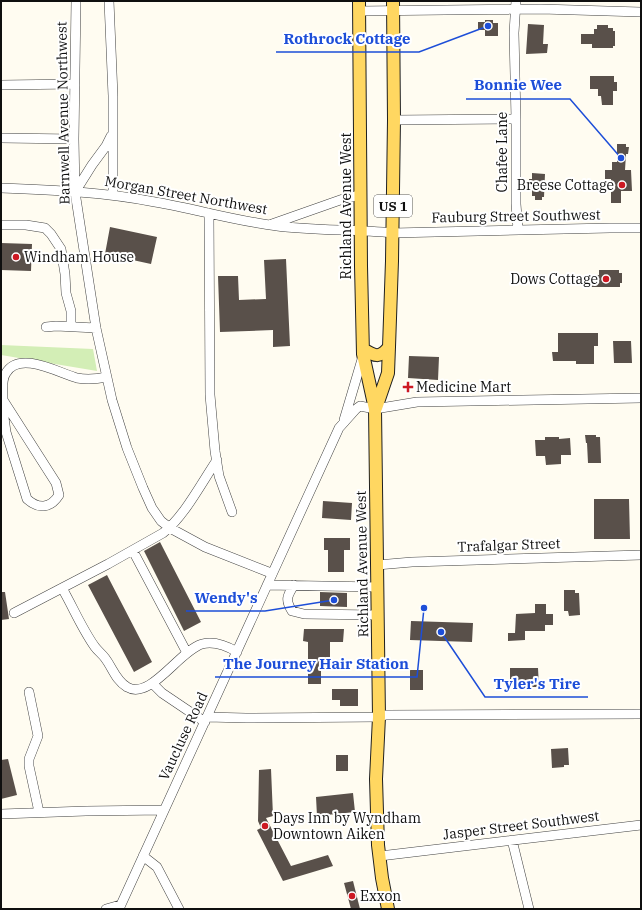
<svg xmlns="http://www.w3.org/2000/svg" width="642" height="910" viewBox="0 0 642 910" font-family="'IBM Plex Serif',serif">
  <rect width="100%" height="100%" fill="#fffcf1"/>
  <path fill="#d3eeb6" d="M1,345l92,4 4,22 -96,-16z"/>
  <path fill="#59504a" d="M485,20h8v3h5v13h-13v-6h-7v-8h7z
    M528,24l16,1 -1,19h5l-1,9 -21,1z
    M597,25h11v3h5v3h2v15h-2v2h-21v-4h-11v-10h13v-5h3z
    M590,76h24v6h3v9h-4v14h-11l-1,-9h-3v-7h-8z
    M617,144h9v3h3l-1,7h-2l-1,16h6l1,21h-11v12h-10v-24h-6v-9h7v-8h5z
    M532,173l13,1 -1,23h-2v3h-7v-4h-3v-5l-3,-1v-11h3z
    M110,227l47,10 -6,27 -46,-10z
    M1,243l31,1 -1,27 -30,-1z
    M286,259l4,87 -17,1v-17l-53,2 -2,-56h20l1,24 27,-1 -2,-39z
    M599,270h20v3h3v10h-2v4h-29v-12h8z
    M558,333h40v13h-4v18h-18v-3h-23l-1,-9h6z
    M613,341h18l1,22h-18z
    M409,356l30,1 -1,23 -30,-2z
    M585,435h11v2h4l1,26h-13l-1,-20h-1z
    M545,437h14v2l11,-1 1,17h-10v9l-15,1 -1,-9h-9l-1,-16h10z
    M594,499h35l1,40h-36z
    M323,501l29,2 -1,17 -29,-2z
    M324,538h26v12h-6v22h-16v-22h-4z
    M160,542l41,80 -17,9 -40,-80z
    M107,575l45,87 -18,10 -46,-87z
    M564,590h11v3h4l1,22 -11,1 -1,-5h-4z
    M1,592h4l4,27 -8,1z
    M320,592l27,1v14l-27,-1z
    M535,604h11v10h7v11h-8v6h-20v9l-17,1v-8h7l1,-19 19,-1z
    M411,621l62,2 -1,19 -62,-2z
    M304,629h40l-1,13h-13v28h-9v14h-13v-42l-5,-1z
    M510,668h28l1,19h-29z
    M410,670h13v20h-13z
    M332,689h26v17h-18v-6h-8z
    M568,748l1,17h-5v2l-12,1 -1,-19z
    M336,755h12v16h-12z
    M8,759l9,36 -16,4v-39z
    M271,769l2,47 -7,2 25,48 37,-11 5,11 -50,15 -26,-51 4,-2 -3,-7 1,-51z
    M353,793l2,19 -38,4 -1,-19z
    M353,881l7,28h-9l-7,-26z"/>
  <g fill="none" stroke-linecap="round" stroke-linejoin="round">
    <g stroke="#424242" stroke-width="10">
      <path id="minor" d="M76,1l-2,138 1,53 21,136 16,72 15,48 16,40 9,20 9,13 9,7 35,19 66,26
        M109,1l4,95v99
        M516,1l-2,32 2,86v85l2,26
        M359,11l182,-2 100,3
        M1,85l74,-1
        M394,120l122,-1
        M1,138l73,1
        M1,188c52,2 103,4 154,14 41,7 81,19 122,24 39,5 77,3 116,7l217,-5h31
        M75,192l17,-27 14,-19 5,-10
        M209,213l1,182 5,56 4,25 13,36
        M272,224l71,-25 17,-4
        M1,225h25l19,3 6,6 10,15 4,25 1,19 5,18v13l2,3
        M46,327l10,-1 40,2
        M3,400l53,83 3,12c-9,14 -21,14 -32,4l-21,-67 -4,-29 1,-3c0,-9 -2,-20 3,-27 13,-23 53,0 71,5 10,2 20,1 30,-1
        M344,420l19,-64
        M133,551l54,102
        M377,565l35,-3 229,-7
        M267,585l110,2
        M294,585c-7,11 -9,15 -2,26l12,3 73,1
        M62,588c11,19 20,41 33,59 3,4 7,7 10,11 7,9 11,23 22,29 23,14 52,-36 75,-43 12,-3 25,2 35,8
        M14,613l94,-49 55,-31c21,-16 39,-51 54,-73
        M153,684l9,9 43,29
        M29,692l9,44 -9,23v7l10,46
        M207,717l39,1 133,-1 7,-2 255,-1
        M1,814l85,-3 78,-1
        M512,840l17,69
        M143,856l14,11 22,42
        M380,856l261,-31
        M106,909l14,-4
        M119,909l220,-481 17,-19 4,-3 15,3 42,-7 224,-4"/>
    </g>
    <g stroke="#202020" stroke-width="14">
      <path id="major" d="M359,1l2,265 2,88 12,55 4,308 -3,62 2,66 4,33 6,31
        M363,349c11,7 17,10 26,-2
        M376,408l12,-35 1,-26 3,-86 2,-141 -1,-119"/>
    </g>
    <use href="#minor" stroke="#fff" stroke-width="9"/>
    <use href="#major" stroke="#ffd761" stroke-width="12"/>
  </g>
  <g fill="#cd1923" stroke="#fff" stroke-width="1.5">
    <circle cx="622" cy="185" r="4"/>
    <circle cx="16" cy="257" r="4"/>
    <circle cx="606" cy="279" r="4"/>
    <path d="M406 381h4v4h4v4h-4v4h-4v-4h-4v-4h4z"/>
    <circle cx="265" cy="826" r="4"/>
    <circle cx="352" cy="896" r="4"/>
  </g>
  <g text-anchor="middle" stroke-width="4" stroke-linejoin="round" paint-order="stroke">
    <rect fill="#fff" stroke="#575757" stroke-width="1" x="374" y="195" width="38" height="22" rx="3"/>
    <g font-size="13" font-weight="bold" fill="#0f0f0f">
      <text x="393" y="211">US 1</text>
    </g>
    <g font-size="14" fill="#0f0f0f" stroke="#fff">
      <text transform="translate(63 113) rotate(-91)" y="5">Barnwell Avenue Northwest</text>
      <text transform="translate(502 152) rotate(-90)" y="5">Chafee Lane</text>
      <text transform="translate(186 195) rotate(10)" y="5">Morgan Street Northwest</text>
      <text transform="translate(346 206) rotate(-90)" y="5">Richland Avenue West</text>
      <text transform="translate(516 216) rotate(-1)" y="5">Fauburg Street Southwest</text>
      <text transform="translate(509 545) rotate(-2)" y="5">Trafalgar Street</text>
      <text transform="translate(362 564) rotate(-91)" y="5">Richland Avenue West</text>
      <text transform="translate(183 736) rotate(-65)" y="5">Vaucluse Road</text>
      <text transform="translate(521 825) rotate(-7)" y="5">Jasper Street Southwest</text>
    </g>
    <g font-size="14" fill="#0f0f0f" stroke="#fff" text-anchor="start">
      <text x="614" y="190" text-anchor="end">Breese Cottage</text>
      <text x="24" y="262">Windham House</text>
      <text x="598" y="284" text-anchor="end">Dows Cottage</text>
      <text x="416" y="392">Medicine Mart</text>
      <text x="273" y="823">Days Inn by Wyndham<tspan x="273" dy="16">Downtown Aiken</tspan></text>
      <text x="360" y="901">Exxon</text>
    </g>
  </g>
  <path fill="none" stroke="#1d4ed8" stroke-width="1.5" d="M488 26L419 52H276M621 158L570 99H466M334 600L265 611H186M424 608L417 677H215M441 632L485 697H588"/>
  <g fill="#1d4ed8" stroke="#fff" stroke-width="1.5">
    <circle cx="488" cy="26" r="4"/>
    <circle cx="621" cy="158" r="4"/>
    <circle cx="334" cy="600" r="4"/>
    <circle cx="424" cy="608" r="4"/>
    <circle cx="441" cy="632" r="4"/>
  </g>
  <g font-size="15" text-anchor="middle" font-weight="bold" fill="#1d4ed8" stroke="#fff" stroke-width="4" stroke-linejoin="round" paint-order="stroke">
    <text x="347" y="44">Rothrock Cottage</text>
    <text x="518" y="90">Bonnie Wee</text>
    <text x="226" y="603">Wendy's</text>
    <text x="316" y="669">The Journey Hair Station</text>
    <text x="537" y="689">Tyler's Tire</text>
  </g>
  <rect width="642" height="910" fill="none" stroke="#0f0f0f" stroke-width="4"/>
</svg>
